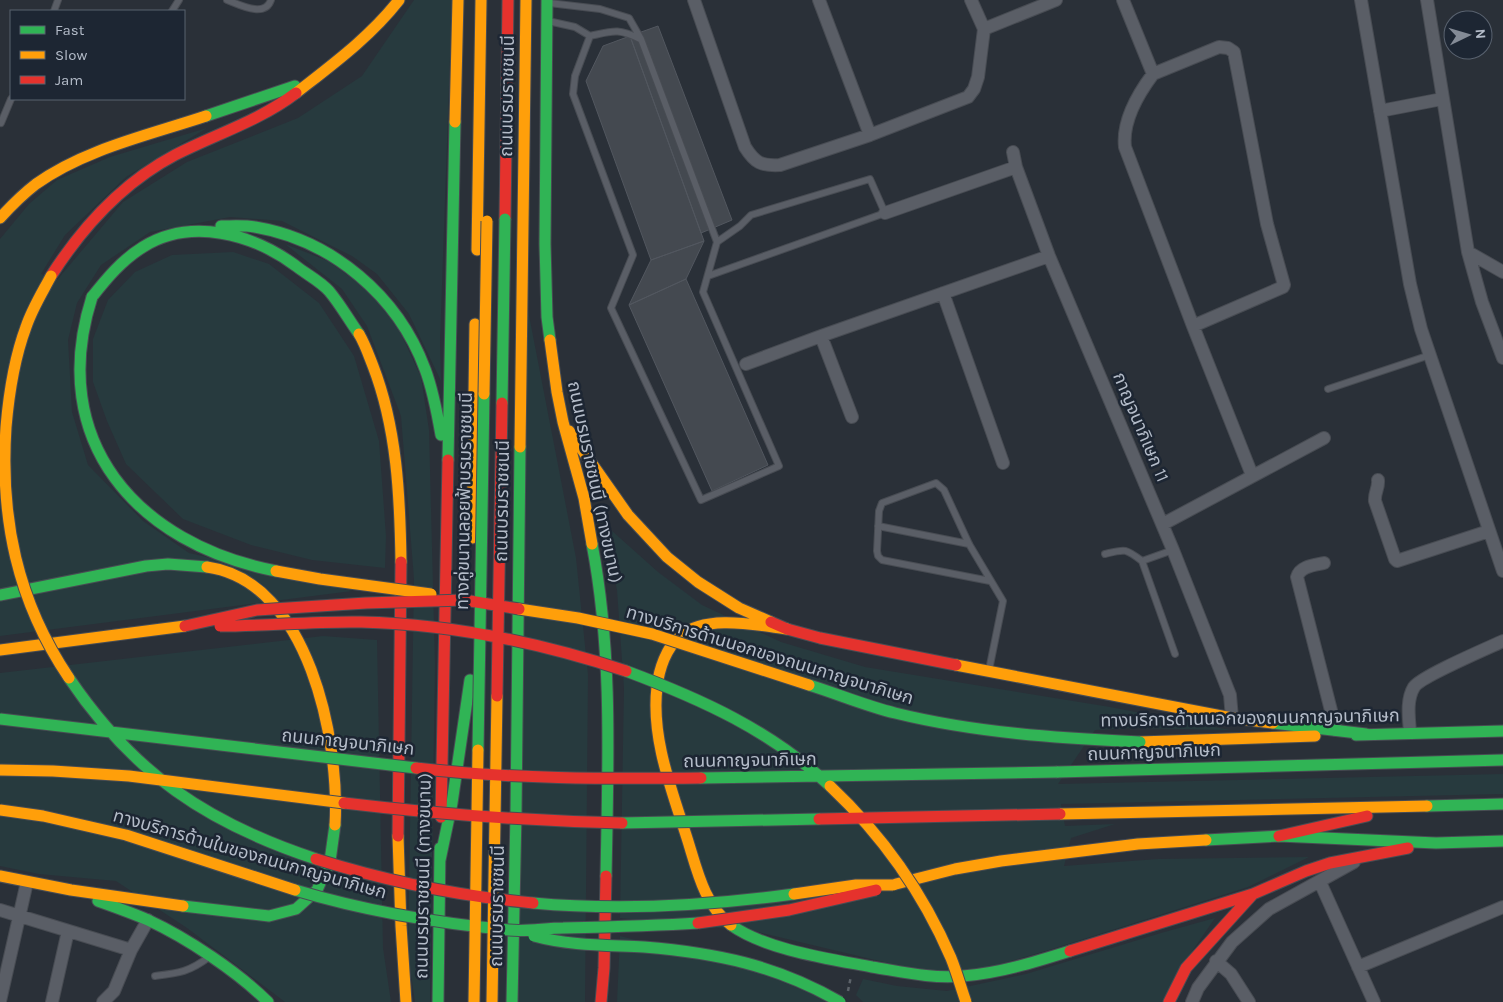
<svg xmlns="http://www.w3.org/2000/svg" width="1503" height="1002" viewBox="0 0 1503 1002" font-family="Karla,'Noto Sans Thai',sans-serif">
  <rect width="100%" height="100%" fill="#2a3038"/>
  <path fill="#273a3e" d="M414,0h38l-12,342 1,39 -32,-67 -32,-40 -25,-18 -70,-35 -52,-4 -80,15 -49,33 -24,38 -9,37 4,72 16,53 55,56 46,32 163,38 -352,45v-397l29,-35 28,-24 53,-23 97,-29 -81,49 -61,58 -24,39 16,6 66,-78 64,-40 111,-44 64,-42z
    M285,244l43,17 35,25 32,35 26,56 8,53 6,235 -5,337h-15l-7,-49 6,-374 -13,-163 -34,-90 -25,-37z
    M233,252l36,12 50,39 35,53 25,85 7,95 -1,32 -73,-8 -61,-15 -68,-26 -57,-55 -19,-43 -14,-39v-43l15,-39 27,-28 37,-17z
    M527,305l49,253 12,117 -3,327h-70z
    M602,522l56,50 44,33 79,37 84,25 245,40 120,23 -95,-2 -40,2 -37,54 445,-10v20l-442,10 4,22 50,-2 -44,14 -7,28 94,-7 151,-2 -61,30 -199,63 -69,20 -38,3 -50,-9 -134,-32 -138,-14 4,-230 -7,-98z
    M323,636l54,4 6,308 8,54h-106l-98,-74 -71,-47 -77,-7 -39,-8v-193z
    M1215,918l-22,32 -26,52h-304l-7,-7 7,-16 34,7 50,5 79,-17 135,-41z
    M620,936l156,39 52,27h-211z"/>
  <path fill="#444950" stroke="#52575f" d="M658,26l74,194 -31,13 -71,-197z
    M630,36l74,205 -53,19 -65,-179 17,-35z
    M704,241l-18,38 -57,26 22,-45z
    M686,279l82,186 -56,26 -83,-186z"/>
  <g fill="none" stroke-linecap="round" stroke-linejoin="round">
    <g stroke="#484c53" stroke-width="8">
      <path id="lane" d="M227,0c13,5 38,18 44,0
        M549,3l51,6 29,9 12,21 76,203 -14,50 76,174 -78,34 -90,-192 22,-53 -60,-161 2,-18 15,-40
        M54,11l4,-11
        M172,11l7,-11
        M548,21l27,6 15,9c23,-5 28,-8 50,3
        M1,123l10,-24
        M708,276l177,-63 -15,-34 -119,36 -11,11 -23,16
        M1328,389l102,-34
        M878,526l91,18
        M1105,554c20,-5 20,-6 37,7l31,-11
        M1142,561l33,93
        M989,670l14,-69 -34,-57 -25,-54 -8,-7 -54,20 -3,8 -2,40 1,5 4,4 108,21
        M155,976c24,-3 34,-4 54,-19"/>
    </g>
    <g stroke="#484c53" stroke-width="14">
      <path id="street" d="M694,0l51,147c10,16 16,19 35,18l90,-30 98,-38 6,-8 4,-12 6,-48 -13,-29
        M819,0l51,135
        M1123,0l30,74c-15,20 -31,47 -28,73l68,179 59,149
        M1361,0l49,284 11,45 82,242
        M1427,0l41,252 14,50 21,56
        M984,29l72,-29
        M1153,74l66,-27 9,1 6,4 33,172 17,61 -1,2 -90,39
        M1380,111l62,-12
        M1013,152l3,15 33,89 124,294 57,145 2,23
        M885,213l131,-46
        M1468,252l35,20
        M943,293l60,170
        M821,336l31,81
        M746,364l75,-28 228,-80
        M1378,480c1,8 -4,13 -3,21l20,58 2,2 92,-30
        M1163,524l161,-86
        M1324,563c-9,2 -24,3 -27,14l39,153
        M1410,732c-1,-14 -4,-32 4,-45 6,-10 74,-39 89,-46
        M1320,882l54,120
        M0,910l131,40
        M1216,961l15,13 18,28
        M1358,967l145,-60
        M0,1001l27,-119
        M52,1002l16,-71
        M103,1002l11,-11 17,-41 17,-30
        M1192,1002l6,-14 34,-46 37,-33 85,-47"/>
    </g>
    <g stroke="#484c53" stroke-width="13">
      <path id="fast" d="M547,0l-2,244 2,73 3,23
        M206,116l89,-30
        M221,226c11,0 23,-1 34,1 77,13 143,69 170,142 8,21 12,43 16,66
        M92,297c15,-19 30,-37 51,-50 48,-30 110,-13 153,19 10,8 24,15 33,25 11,13 20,29 30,43
        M448,460l7,-338
        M592,544c21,109 16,221 14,332
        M0,595l146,-29 22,-2 39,3
        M1273,723l93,11
        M1356,735l147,-4
        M1057,772l446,-12
        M1427,806l76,-2
        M516,813l4,-366
        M1206,840l73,-4 157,7 67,-2
        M440,860l12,-57 18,-123
        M98,901c17,6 34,12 50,19 39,18 90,52 120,82
        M183,906l86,10 27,-7 21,-19 13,-29 5,-36
        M731,925c35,25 99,34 141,42 31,5 60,12 91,9 37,-3 72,-14 107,-25
        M438,1002l2,-154
        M512,1002l4,-189"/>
    </g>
    <g stroke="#484c53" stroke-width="13">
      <path id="slow" d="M296,93c37,-29 74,-56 103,-93
        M455,122l3,-122
        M0,218c11,-12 23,-24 36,-34 49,-35 113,-49 170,-68
        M477,250l4,-250
        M359,334c6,10 10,22 14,32 24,62 27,130 28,196
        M550,340l7,52 6,30 21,76 8,46
        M569,431l59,84 39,42 31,25 41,26 32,14
        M520,447l6,-447
        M472,538l3,-214
        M207,567c102,14 133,174 128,258
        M0,650l185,-24
        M956,665l276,53 41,5
        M1140,742l175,-6
        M1060,814l367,-8
        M398,836l3,90 5,76
        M0,876l71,14 112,16
        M896,884l59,-15 46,-8 137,-17 68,-4
        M731,925c-28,-20 -35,-60 -45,-90 -15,-47 -35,-98 -29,-148 2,-18 9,-39 23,-51 26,-22 76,-11 107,-7"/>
    </g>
    <g stroke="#484c53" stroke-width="13">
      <path id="jam" d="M505,219l3,-219
        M51,276c32,-50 71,-93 124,-121 41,-21 84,-34 121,-62
        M771,622l16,7 33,9 136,27
        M441,817l7,-357
        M398,836l3,-274
        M1279,836l88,-20
        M1070,951l183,-57
        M601,1002l3,-34 2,-92
        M1169,1002l17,-34 67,-74 53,-23 24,-8 78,-15"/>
    </g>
    <path stroke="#5d636a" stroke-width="2.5" stroke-dasharray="4 4" stroke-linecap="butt" d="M848,991l3,-15"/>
    <use href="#lane" stroke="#5a5e66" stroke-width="6"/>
    <use href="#street" stroke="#5a5e66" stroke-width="12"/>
    <use href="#fast" stroke="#30b455" stroke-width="11"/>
    <use href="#slow" stroke="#ff9f0a" stroke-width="11"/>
    <use href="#jam" stroke="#e5322d" stroke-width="11"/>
    <g stroke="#484c53" stroke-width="13" stroke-linecap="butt">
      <path id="fast-bridge" d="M92,297c-46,144 45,247 184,274
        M502,403l3,-184
        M626,671c75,28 146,60 204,115
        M69,678c65,96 138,145 247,181
        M809,685c29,9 57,21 86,28 81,20 163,25 245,29
        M0,719l416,49
        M478,750l6,-356
        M701,778l356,-6
        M622,823l197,-4
        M295,890c70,21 141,33 214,40 18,2 36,-2 54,-2 45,-1 90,-2 135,-5
        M533,903c87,8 173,3 261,-9
        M534,936c36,10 73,9 110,11 72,6 132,18 196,55"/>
    </g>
    <g stroke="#484c53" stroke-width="13" stroke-linecap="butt">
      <path id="slow-bridge" d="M51,276c-9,17 -19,33 -25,51 -12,32 -17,65 -20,100 -6,91 11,174 63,251
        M484,394l3,-173
        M276,571l44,8 111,15
        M519,609l59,9 74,16 157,51
        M0,770l53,1 76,5 215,27
        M830,786c52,49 93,107 121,172 6,15 10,30 15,44
        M0,810l43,6 83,19 169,55
        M794,894l62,-9h37
        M474,1002l4,-252
        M492,1002l5,-306"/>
    </g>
    <g stroke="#484c53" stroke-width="13" stroke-linecap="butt">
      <path id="jam-bridge" d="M185,626l72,-16 109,-7 98,-3 55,9
        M220,626c47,0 94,-5 141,-4 90,2 180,21 265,49
        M497,696l5,-293
        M416,768c94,11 190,11 285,10
        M344,803c92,11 185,18 278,20
        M819,819l241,-5
        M316,859c70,22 143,37 217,44
        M698,923l91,-13 87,-20"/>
    </g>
    <use href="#fast-bridge" stroke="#30b455" stroke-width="11"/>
    <use href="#slow-bridge" stroke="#ff9f0a" stroke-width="11"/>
    <use href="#jam-bridge" stroke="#e5322d" stroke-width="11"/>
  </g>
  <g text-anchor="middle" stroke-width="5" stroke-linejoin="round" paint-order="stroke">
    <g font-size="18" fill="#b4bcc9" stroke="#1d2633">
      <text transform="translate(507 96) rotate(-89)" y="6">ถนนบรมราชชนนี</text>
      <text transform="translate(1141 427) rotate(67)" y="6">กาญจนาภิเษก 11</text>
      <text transform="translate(595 482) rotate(78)" y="6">ถนนบรมราชชนนี (ทางขนาน)</text>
      <text transform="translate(464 501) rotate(-89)" y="6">ทางคู่ขนานลอยฟ้าบรมราชชนนี</text>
      <text transform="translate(502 501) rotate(-89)" y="6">ถนนบรมราชชนนี</text>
      <text transform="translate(770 655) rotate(17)" y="6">ทางบริการด้านนอกของถนนกาญจนาภิเษก</text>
      <text transform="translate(1250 718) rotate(-1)" y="6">ทางบริการด้านนอกของถนนกาญจนาภิเษก</text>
      <text transform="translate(348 742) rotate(6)" y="6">ถนนกาญจนาภิเษก</text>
      <text transform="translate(1154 752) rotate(-2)" y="6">ถนนกาญจนาภิเษก</text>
      <text transform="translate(750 760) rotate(-1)" y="6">ถนนกาญจนาภิเษก</text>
      <text transform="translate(250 854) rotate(16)" y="6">ทางบริการด้านในของถนนกาญจนาภิเษก</text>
      <text transform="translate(423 876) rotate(-89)" y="6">ถนนบรมราชชนนี (ทางขนาน)</text>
      <text transform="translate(497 906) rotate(-89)" y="6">ถนนบรมราชชนนี</text>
    </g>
  </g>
  <rect x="10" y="10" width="175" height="90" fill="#1d2633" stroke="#59626f"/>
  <rect x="20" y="26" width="25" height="8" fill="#30b455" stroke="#59626f"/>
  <text x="55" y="35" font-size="15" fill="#b4bcc9">Fast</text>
  <rect x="20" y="51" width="25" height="8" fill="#ff9f0a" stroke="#59626f"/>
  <text x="55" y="60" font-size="15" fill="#b4bcc9">Slow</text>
  <rect x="20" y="76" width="25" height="8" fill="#e5322d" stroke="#59626f"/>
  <text x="55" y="85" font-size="15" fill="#b4bcc9">Jam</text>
  <g transform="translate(1468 35) rotate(85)"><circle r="24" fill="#1d2633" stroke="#59626f"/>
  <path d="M0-4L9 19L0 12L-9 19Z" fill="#848b96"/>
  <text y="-8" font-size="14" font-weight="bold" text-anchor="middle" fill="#b4bcc9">N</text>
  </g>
</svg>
